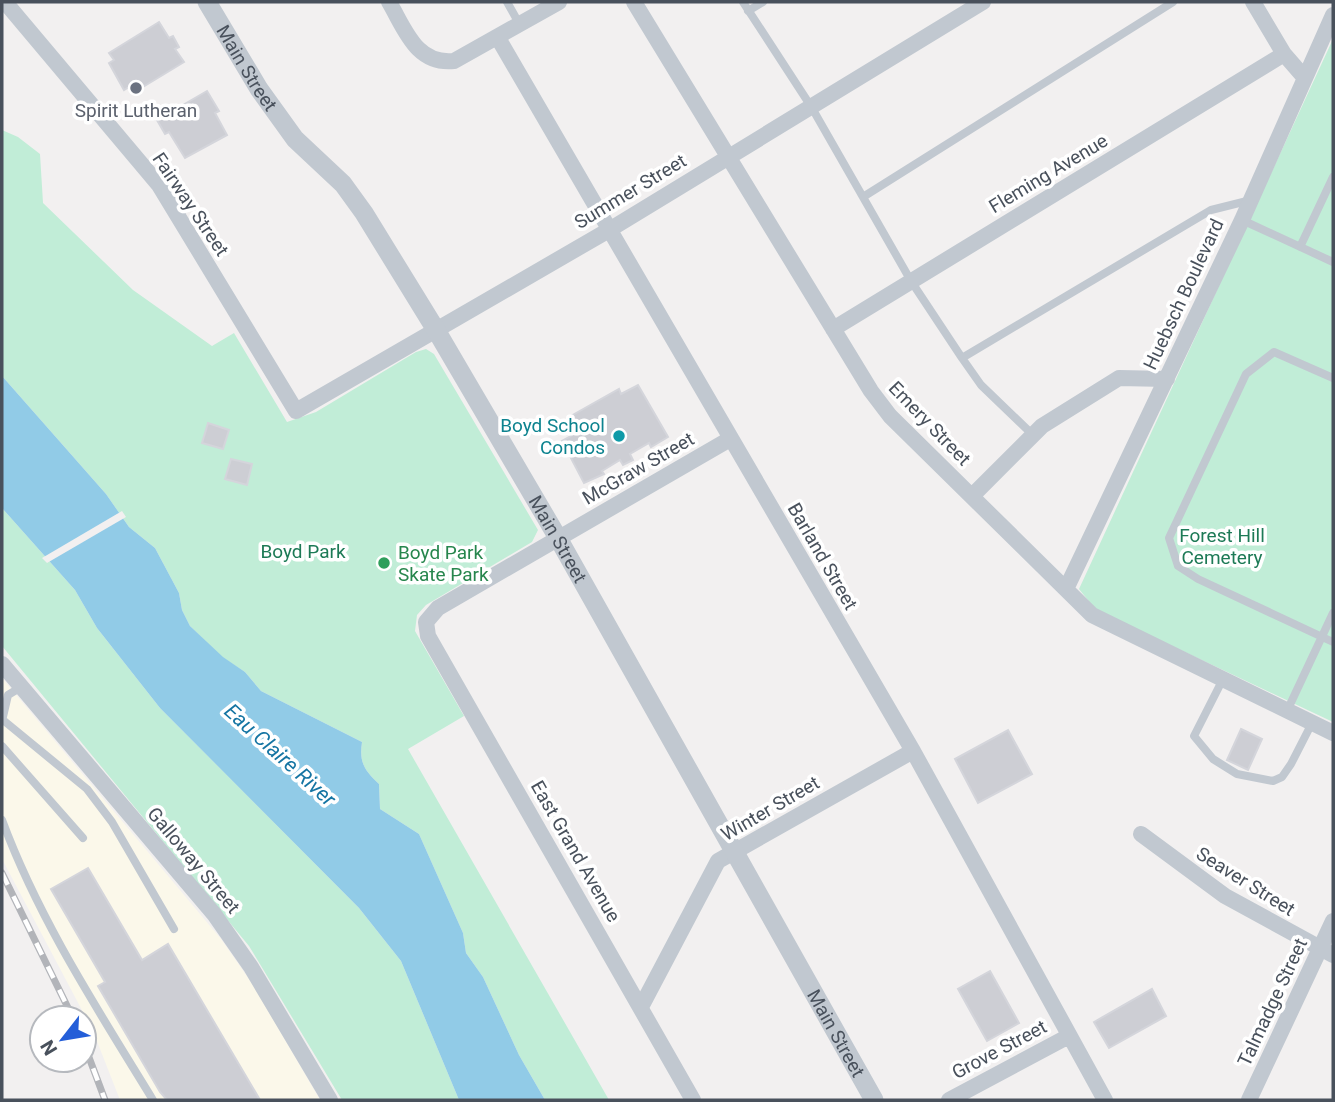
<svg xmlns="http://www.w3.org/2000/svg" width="1335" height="1102" viewBox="0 0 1335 1102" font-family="Roboto,sans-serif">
  <rect width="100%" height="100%" fill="#f2f0f0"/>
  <path fill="#fbf8ea" d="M2,678l219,261 32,46 67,115h-200l-27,-69 -91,-172z"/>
  <path fill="#c1edd7" d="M1333,39v683l-237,-112 -17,-21z
    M2,130l16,7 22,17 3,49 90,87 79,56 22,-13 53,89 29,-10 100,-60 10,-3 8,5 104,176 -6,12 -106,63 -9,10 -2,16 49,85 -56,33 201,351h-64l-26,-45 -36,-78 -17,-24 -3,-20 -44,-99 -39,-25 -1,-25c-15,-14 -20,-22 -17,-42l-101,-51 -16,-19 -23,-15 -32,-31 -8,-16 -3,-17 -24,-45 -26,-21 -23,-33 -104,-118z
    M2,508l73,82 22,38 63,80 199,200 42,53 58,139h-117l-93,-154 -247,-300z"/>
  <path fill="#91cbe7" d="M2,376l104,118 23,33 26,21 24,45 3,17 8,16 33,31 22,15 16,19 101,51c-3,20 2,28 17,42l1,25 39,25 44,99 3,20 17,24 36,78 26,45h-86l-58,-139 -42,-53 -199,-200 -63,-80 -22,-38 -73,-82z"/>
  <path fill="#f2f0f0" d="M122,511l4,6 -79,46 -5,-5z"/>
  <path fill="#cdced4" stroke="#d4d5db" stroke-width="2" d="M159,22l10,16 4,-2 6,11 -4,2 9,13 -51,31 -4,-6 -5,3 -15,-27 5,-3 -5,-7z
    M207,91l12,20 -4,2 12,22 -42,23 -16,-26 -4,2 -8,-14z
    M638,385l30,52 -17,10 -2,-4 -19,11 3,6 -10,5 -3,-5 -18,11 2,3 -20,9 -22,-42 16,-9 -9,-15 50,-28 2,5z
    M208,423l21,7 -6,19 -21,-6z
    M231,459l21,5 -5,21 -22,-6z
    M1241,729l21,10 -14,31 -21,-10z
    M1008,730l24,44 -54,29 -23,-44z
    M88,868l54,92 26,-16 92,156h-93l-7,-8 -62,-106 7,-4 -54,-93z
    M990,971l29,52 -32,18 -29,-52z
    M1152,989l14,27 -57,32 -15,-26z"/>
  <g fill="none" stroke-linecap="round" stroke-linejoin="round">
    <path stroke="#c1c8d0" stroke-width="8" d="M507,2l13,23
      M743,2l69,106 99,173 51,77 249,-148 40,-10
      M748,11l15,-9
      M863,197l310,-195
      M1242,220l91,42
      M1300,247l33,-70
      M962,358l19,27 52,50
      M1333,378l-59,-26 -28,22 -77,164 9,28 20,13 135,63
      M1223,679l-29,57 19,23 24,15 36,7 9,-4 9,-13 21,-41
      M1287,711l46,-98
      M3,720l84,69 25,33 62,107
      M2,721l6,-26 13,-8
      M2,746l81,92
      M2,820c37,100 96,190 151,280"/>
    <path stroke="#c1c8d0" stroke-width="16" d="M5,2l154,183 137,226 313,-181 374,-228
      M389,2c16,27 27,63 65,59l105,-59
      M634,2l237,389 19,25 202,199 241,118
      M1253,2l31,52 20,23
      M498,38l415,713 192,349
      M833,329l451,-275
      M972,496l70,-70 77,-48 48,1
      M1066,589l176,-369 91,-205
      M2,664l212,250 37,53 79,133
      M1141,834l84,62 108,59
      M641,1007l77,-146 195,-110
      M693,1100l-265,-464 -2,-14 12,-14 292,-169
      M949,1100l120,-64
      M1249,1100l84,-179"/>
    <path stroke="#c1c8d0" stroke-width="19" id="s1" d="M207,2l52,87 36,50 48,45 21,29 72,117 122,208 316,562"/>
    <g stroke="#b2b4b9" stroke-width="7">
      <path id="rail" d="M2,873l71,145
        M84,1044l21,56"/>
    </g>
    <use href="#rail" stroke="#fff" stroke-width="4.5" stroke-dasharray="13" stroke-linecap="butt"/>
  </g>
  <circle fill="#6b7280" stroke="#fff" stroke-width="2.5" cx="136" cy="88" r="7"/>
  <circle fill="#0f9aa8" stroke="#fff" stroke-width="2.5" cx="619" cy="436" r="7"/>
  <circle fill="#2e9e5b" stroke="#fff" stroke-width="2.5" cx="384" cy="563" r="7"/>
  <g text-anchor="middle" stroke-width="7" stroke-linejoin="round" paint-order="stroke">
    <g font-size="19" fill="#49515c" stroke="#fff">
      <text dy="7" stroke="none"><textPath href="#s1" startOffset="77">Main Street</textPath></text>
      <text transform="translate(1048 173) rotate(-31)" y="7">Fleming Avenue</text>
      <text transform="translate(630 191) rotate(-31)" y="7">Summer Street</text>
      <text transform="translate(191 204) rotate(56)" y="7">Fairway Street</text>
      <text transform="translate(1183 294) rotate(-65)" y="7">Huebsch Boulevard</text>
      <text transform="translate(930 423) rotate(46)" y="7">Emery Street</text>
      <text transform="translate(638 468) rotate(-30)" y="7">McGraw Street</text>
      <text dy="7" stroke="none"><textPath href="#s1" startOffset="644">Main Street</textPath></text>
      <text transform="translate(823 556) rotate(60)" y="7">Barland Street</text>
      <text transform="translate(770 808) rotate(-30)" y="7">Winter Street</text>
      <text transform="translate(576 851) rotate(60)" y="7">East Grand Avenue</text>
      <text transform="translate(194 860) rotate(50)" y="7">Galloway Street</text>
      <text transform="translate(1246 881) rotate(32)" y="7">Seaver Street</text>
      <text transform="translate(1272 1002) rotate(-65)" y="7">Talmadge Street</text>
      <text dy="7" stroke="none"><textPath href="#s1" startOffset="1211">Main Street</textPath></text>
      <text transform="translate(999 1049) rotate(-28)" y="7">Grove Street</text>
    </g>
    <g font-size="19" fill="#5b616d" stroke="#fff">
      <text x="136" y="117">Spirit Lutheran</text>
    </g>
    <g font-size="19" fill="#0d838f" stroke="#fff" text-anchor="end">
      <text x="605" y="432">Boyd School<tspan x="605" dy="22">Condos</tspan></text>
    </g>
    <g font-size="19" fill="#1d7a56" stroke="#fff">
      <text x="1222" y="542">Forest Hill<tspan x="1222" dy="22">Cemetery</tspan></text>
      <text x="303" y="558">Boyd Park</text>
    </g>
    <g font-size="19" fill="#27864d" stroke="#fff" text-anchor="start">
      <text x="398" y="559">Boyd Park<tspan x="398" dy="22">Skate Park</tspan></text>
    </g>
    <g font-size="21" font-style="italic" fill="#1575a3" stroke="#fff">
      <text transform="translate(280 755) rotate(42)" y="7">Eau Claire River</text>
    </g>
  </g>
  <rect width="1335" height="1102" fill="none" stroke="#49515c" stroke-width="7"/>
  <g transform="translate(63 1039) rotate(239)"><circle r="33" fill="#ffffff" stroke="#b6b9be" stroke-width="2"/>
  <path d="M0-5L12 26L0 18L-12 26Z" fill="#245ed8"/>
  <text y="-10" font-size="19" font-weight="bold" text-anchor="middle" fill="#49515c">N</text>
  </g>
</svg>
